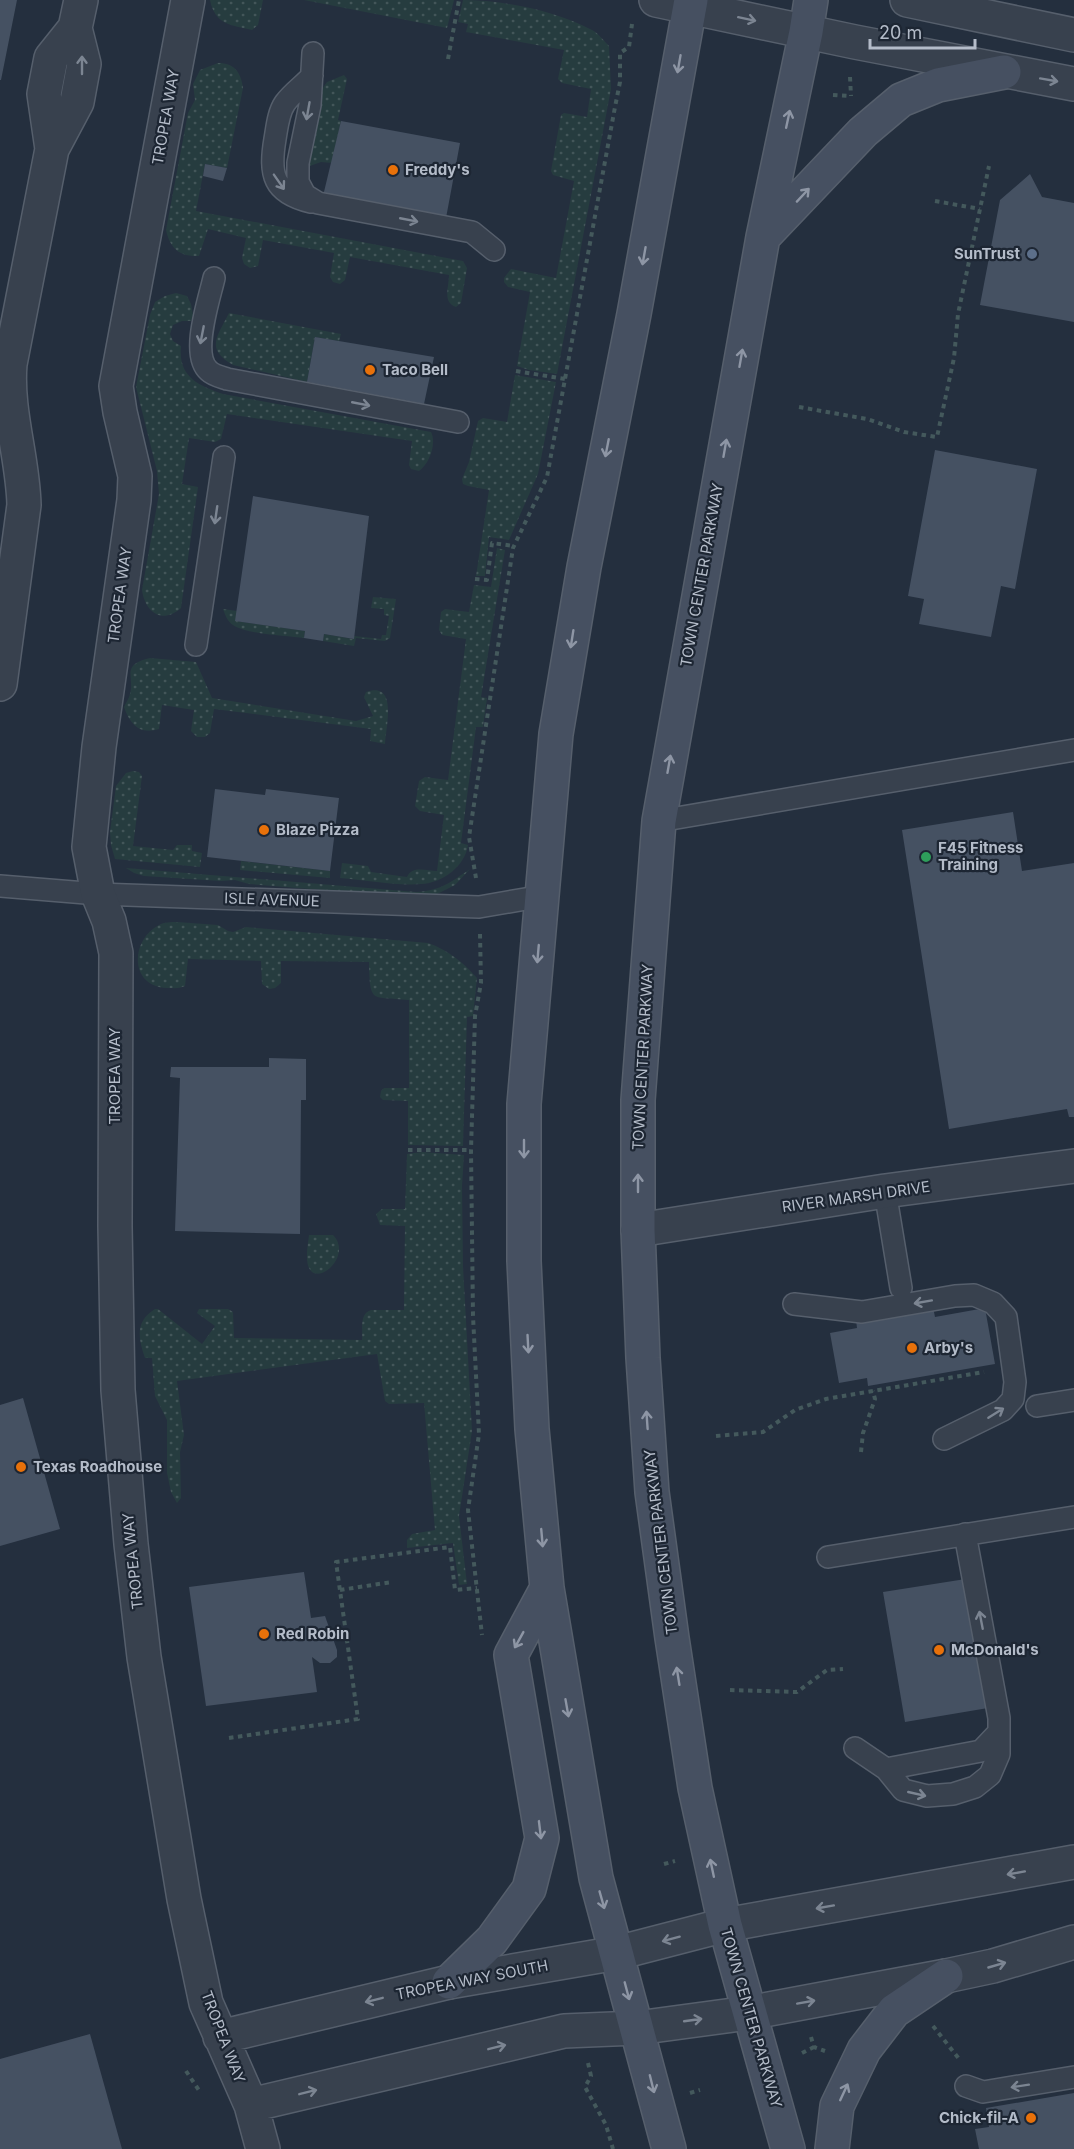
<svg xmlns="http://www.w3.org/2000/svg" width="1074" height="2149" viewBox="0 0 1074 2149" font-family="Inter,sans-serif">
  <defs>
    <pattern id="green-dots" width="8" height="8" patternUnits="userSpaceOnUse" patternTransform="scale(1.5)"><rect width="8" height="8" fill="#263c3f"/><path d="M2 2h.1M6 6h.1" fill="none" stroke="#435659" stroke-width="1.8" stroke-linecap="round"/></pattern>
  </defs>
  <rect width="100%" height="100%" fill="#242f3e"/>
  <path fill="url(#green-dots)" d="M210,0h53l-5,25 -6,5c-21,-5 -37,-5 -42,-30z
    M304,0h150l-7,28z
    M463,0c40,0 93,11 129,30 6,3 12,11 17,16l2,43 -54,285 -28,-4 -12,-4 13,-74 -22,-5 -4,-5v-4l7,-9 45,9 18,-97 -21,-6 -2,-4 10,-56 3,-2 23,4 4,-28 -29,-6 -4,-4 6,-29 -98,-18 2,-8 -10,-2z
    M218,63c17,0 23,10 25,25l-16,80 -22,-4 -9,47 267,50 4,7 -6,35 -5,4c-14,-5 -7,-20 -7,-32l-99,-18 -5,23 -5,4 -7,-2 -3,-5 4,-24 -71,-13 -5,26 -8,2 -6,-4 -2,-6 4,-20 -38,-9 -9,27c-20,1 -29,-8 -33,-26l22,-117 7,-13 -2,-16 7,-14z
    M344,75l3,4 -9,41 3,1 -9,42 -11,-1 -14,5 13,-75 7,-10z
    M176,293l11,3 4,8 2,11 -2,6h-9l-9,4 -3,9 3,7 8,5c-3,31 17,39 42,48l208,38c6,12 -2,32 -12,39l-8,-2 -2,-4 3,-24 -185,-27 -6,25 -6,3 -26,-4 -7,46 16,3 -17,121c-19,17 -36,4 -39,-18l17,-96 -2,-23 -21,-84 14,-72 5,-13 10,-6z
    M229,313l112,21 -2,7 -24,-4 -8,45 -74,-17c-28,-16 -16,-28 -4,-52z
    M515,375l41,7 -18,92 -29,66 -20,-3 -4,39h-9l13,-86 -21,-4 -5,-2 -1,-5 7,-17 9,-41 5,-3 24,4z
    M497,548l8,2 -24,147 6,1 -4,29h-7l-15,116 7,2c-3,21 -25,38 -47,39 -25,2 -56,-4 -81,-6l2,-15 26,3 3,6 36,5c5,-12 20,-6 30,-6l7,-56 -24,-4 -5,-5 4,-25 6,-4 23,3 18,-141 -24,-4 -3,-5 2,-18 4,-3 24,3 5,-27 17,2z
    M373,597l23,2 -6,39 -5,3 -29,-3 -2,8 -31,-5 1,-7 29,5 1,-3 27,3 1,-4h4l3,-19 -5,-1v-6l-13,-1z
    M223,609l14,2 -1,10 69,10 -1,7c-16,-2 -59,-4 -71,-13 -5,-3 -8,-10 -10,-16z
    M150,658l46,4 16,36 144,23 17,-5 -9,-19 2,-5c32,-11 20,34 19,52l-15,-3 1,-12 -157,-20 -4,24 -5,4h-8l-6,-6 3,-21 -32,-5 -3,24c-20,6 -29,-5 -35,-22 2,-4 5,-9 6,-13 5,-18 -10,-29 20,-36z
    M133,771l6,1 3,4 -9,70 40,4 4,-5h15v6l10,2 -2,14 -85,-8 -4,-14 -1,-13 6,-46 10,-13z
    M241,861l89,10v7l-90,-8z
    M126,868l290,24c24,-1 35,-10 54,-23l-15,16 -18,9 -27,3 -161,-13 -14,-4 -14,1 -77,-5 -10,-3z
    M177,922l41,3 10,6 5,1 13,-5 182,16c20,7 35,19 49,35l-4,38 -6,1 -4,129 -55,-1v-44l-25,-1 -3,-3 1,-6 3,-3h25v-88c-38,-4 -39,5 -40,-38l-88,-1v22l-6,5 -6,1 -7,-5 -1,-23 -73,-2 -3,27c-6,3 -11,2 -18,2 -38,-1 -37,-48 -8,-63 5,-3 12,-3 18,-3z
    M422,1152l42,3 -2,31 1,80 9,165 -13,85 8,68 -8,1 -6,-42 -46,5v-8l5,-6 23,-4 -11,-127 -35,1 -4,-3 -8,-47 -200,27 7,54 -4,17 1,46 -4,5 -6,-11 -4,-19v-53l-12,-24 -3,-38h-7c-7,-20 -10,-37 10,-49h3l44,35 13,-18 -18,-13 2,-4h29l5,3 1,26 128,2c1,-11 -3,-26 9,-30h33l1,-84 -25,-1 -4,-11 6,-5h23l2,-55z
    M309,1235h24c20,20 -15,52 -24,33 -4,-8 -1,-24 0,-33z"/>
  <path fill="#455162" d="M0,0h17l-16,80h-1z
    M341,121l119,22 -14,75 -123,-22z
    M205,164l22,4 -4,13 -20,-5z
    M1030,174l12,23 32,6v119l-94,-17 20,-105z
    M315,337l119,20 -10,47 -117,-22z
    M935,450l102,19 -22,120 -14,-3 -10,51 -72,-13 5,-25 -16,-3z
    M253,496l116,20 -15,123 -30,-5 -1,7 -19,-3 1,-7 -70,-10z
    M215,789l50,6 1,-6 73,9 -9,73 -123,-14z
    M1013,812l9,59 52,-8v254h-5l-2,-8 -118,20 -47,-299z
    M269,1058l37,1v41h-5l-1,134 -125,-3 5,-153 -10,-1 1,-10h98z
    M933,1307l2,10 50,-9 10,56 -127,22 -1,-8 -28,5 -9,-50 27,-5 -1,-8z
    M23,1398l37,131 -60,17v-141z
    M304,1572l7,46 14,-2 12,34v7l-7,6h-10l-8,-6 5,35 -111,14 -17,-119z
    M972,1578l22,129 -89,15 -22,-130z
    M90,2034l32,115h-122v-90z
    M1074,2093v56h-95l-4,-20 14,-2 -3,-19z"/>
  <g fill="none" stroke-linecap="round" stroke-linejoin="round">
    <g stroke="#565f6c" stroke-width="24">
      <path id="service" d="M313,53l-3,52 -12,58v19l7,13 13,8 154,29 22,18
        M311,202c-38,-9 -42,-27 -36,-63 2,-11 3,-26 10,-36 7,-10 19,-18 27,-27
        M214,278c-5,22 -24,77 -5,93 4,4 12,6 18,8l231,43
        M196,645l28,-188
        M659,821l415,-71
        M0,886l98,8 381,13 64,-11
        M885,1191l16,97
        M794,1304l68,8 93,-16 19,-1 19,8 13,14 9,65 -2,17 -10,11 -59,29
        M1037,1406l37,-6
        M828,1557l246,-40
        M855,1748l31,21 17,21 24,6 26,-2 22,-7 15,-12 9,-21v-36l-34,-184
        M886,1769l95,-18 18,-19
        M966,2086l17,6 91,-15"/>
    </g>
    <g stroke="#565f6c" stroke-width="36">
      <path id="minor" d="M188,0l-72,386 4,26 15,64 -1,24 -35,247 -10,100 9,47 11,27 7,32 -1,273 3,164 13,154 13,113 40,242 22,104 45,102 12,44
        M656,0l199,42 219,42
        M907,0l167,35
        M52,149l-8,-55 7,-36 24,-30
        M0,684l24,-179c-1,-47 -18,-94 -14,-141l42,-215 25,-47 7,-38 -9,-36 6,-28
        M638,1230l247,-39 189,-25
        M220,2037l229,-55 168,-29 108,-28 349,-63
        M251,2105l313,-74 73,-3 111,-15 198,-37 47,-10 81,-24"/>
    </g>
    <g stroke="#565f6c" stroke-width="36">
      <path id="secondary" d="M763,237l100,-105 38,-32 37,-15 66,-13
        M449,1982l43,-42 37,-51 13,-51 -31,-183 36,-67
        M669,2149l-73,-271 -49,-290 -15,-159 -8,-168v-157l32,-370 28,-167 50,-253 57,-314
        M788,2149l-63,-224 -30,-137 -23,-150 -20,-146 -9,-134 -5,-128v-130l21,-279 104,-584 43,-205 5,-32
        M832,2149l5,-43 27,-56 30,-39 52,-35"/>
    </g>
    <path stroke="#44595c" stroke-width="4" stroke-dasharray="4.5 4.5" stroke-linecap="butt" d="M448,59l11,-59
      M850,77l1,19
      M833,95l17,1
      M935,201l45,8
      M516,371l49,8
      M799,407l68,12 37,13 33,5 17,-79 4,-44 31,-148
      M475,579l12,1 5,-37 22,3
      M476,878l-7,-41 44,-289 34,-71 68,-370 5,-25v-29l9,-6 3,-23
      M480,934l1,49 -6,33 -4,134 2,166 6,118 -11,76 14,125
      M408,1150h63
      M716,1436l47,-4 32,-22 31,-11 158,-27
      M861,1452l2,-19 12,-34 -2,-8
      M340,1590l52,-8
      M730,1690l67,2 30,-22 16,-1
      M229,1738l129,-19 -22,-157 114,-15 5,43 22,-2
      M664,1864l11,-3
      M933,2026l27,34
      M811,2037l3,10 11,4
      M802,2053l12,-6
      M588,2063l3,13 -6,11 21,38 7,24
      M186,2071l14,21
      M690,2093l10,-3"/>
    <use href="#service" stroke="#38414e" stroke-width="21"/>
    <use href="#minor" stroke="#38414e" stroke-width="33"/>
    <use href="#secondary" stroke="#465061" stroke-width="33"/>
  </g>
  <defs><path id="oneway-shaft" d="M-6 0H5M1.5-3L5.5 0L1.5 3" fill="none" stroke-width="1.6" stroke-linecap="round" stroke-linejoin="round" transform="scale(1.5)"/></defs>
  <g stroke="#7c8592">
    <use href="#oneway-shaft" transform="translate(747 19) rotate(12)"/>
    <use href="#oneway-shaft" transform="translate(82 65) rotate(-90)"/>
    <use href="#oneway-shaft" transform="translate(1049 80) rotate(10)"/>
    <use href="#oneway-shaft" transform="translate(308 111) rotate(100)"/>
    <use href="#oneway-shaft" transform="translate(279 182) rotate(55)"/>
    <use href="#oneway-shaft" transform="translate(409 220) rotate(11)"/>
    <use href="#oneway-shaft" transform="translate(202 335) rotate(101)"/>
    <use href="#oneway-shaft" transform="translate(361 404) rotate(11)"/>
    <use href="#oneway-shaft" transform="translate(216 515) rotate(98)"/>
    <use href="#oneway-shaft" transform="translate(923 1302) rotate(170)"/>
    <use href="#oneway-shaft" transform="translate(996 1413) rotate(-32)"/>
    <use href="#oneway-shaft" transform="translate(981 1620) rotate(-101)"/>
    <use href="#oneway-shaft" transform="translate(917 1794) rotate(13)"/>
    <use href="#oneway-shaft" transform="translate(1016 1873) rotate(170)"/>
    <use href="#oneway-shaft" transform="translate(825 1907) rotate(170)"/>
    <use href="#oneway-shaft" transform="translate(671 1939) rotate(165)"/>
    <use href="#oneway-shaft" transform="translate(997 1965) rotate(-16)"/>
    <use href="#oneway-shaft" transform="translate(374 2000) rotate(166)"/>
    <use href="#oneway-shaft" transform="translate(806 2002) rotate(-10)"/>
    <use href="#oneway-shaft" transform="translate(693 2020) rotate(-8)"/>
    <use href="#oneway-shaft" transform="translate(497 2047) rotate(-14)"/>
    <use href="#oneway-shaft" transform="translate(1020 2086) rotate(171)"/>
    <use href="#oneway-shaft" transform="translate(308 2092) rotate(-14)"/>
  </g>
  <g stroke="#8e96a5">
    <use href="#oneway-shaft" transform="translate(679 64) rotate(100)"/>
    <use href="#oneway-shaft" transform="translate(788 119) rotate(-78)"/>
    <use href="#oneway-shaft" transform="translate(803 195) rotate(-47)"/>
    <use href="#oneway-shaft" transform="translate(644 256) rotate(100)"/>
    <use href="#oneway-shaft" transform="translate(741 358) rotate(-80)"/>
    <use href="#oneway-shaft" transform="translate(607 448) rotate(101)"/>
    <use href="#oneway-shaft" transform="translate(725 448) rotate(-80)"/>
    <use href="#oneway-shaft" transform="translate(572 639) rotate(99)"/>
    <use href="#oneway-shaft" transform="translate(669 764) rotate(-80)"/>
    <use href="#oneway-shaft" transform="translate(538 954) rotate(95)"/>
    <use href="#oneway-shaft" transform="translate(524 1149) rotate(90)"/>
    <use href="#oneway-shaft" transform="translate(638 1183) rotate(-90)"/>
    <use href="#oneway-shaft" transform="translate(528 1344) rotate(87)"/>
    <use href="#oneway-shaft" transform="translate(647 1420) rotate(-94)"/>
    <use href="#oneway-shaft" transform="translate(542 1538) rotate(85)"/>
    <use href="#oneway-shaft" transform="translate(519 1640) rotate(119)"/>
    <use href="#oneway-shaft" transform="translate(678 1676) rotate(-99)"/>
    <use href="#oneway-shaft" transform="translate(567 1708) rotate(80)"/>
    <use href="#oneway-shaft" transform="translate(540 1830) rotate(83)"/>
    <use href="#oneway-shaft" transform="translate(712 1868) rotate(-102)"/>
    <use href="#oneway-shaft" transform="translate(602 1900) rotate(74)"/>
    <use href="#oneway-shaft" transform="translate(627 1991) rotate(75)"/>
    <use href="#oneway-shaft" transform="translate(652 2084) rotate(76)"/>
    <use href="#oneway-shaft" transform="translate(844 2092) rotate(-65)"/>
  </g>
  <g fill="#e8710a" stroke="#1d2633" stroke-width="2">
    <circle cx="393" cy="170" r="6"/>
    <circle cx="370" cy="370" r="6"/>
    <circle cx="264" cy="830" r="6"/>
    <circle cx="912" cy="1348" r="6"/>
    <circle cx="21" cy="1467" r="6"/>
    <circle cx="264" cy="1634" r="6"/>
    <circle cx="939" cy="1650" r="6"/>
    <circle cx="1031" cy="2118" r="6"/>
  </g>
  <circle fill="#5c6f8a" stroke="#1d2633" stroke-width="2" cx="1032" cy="254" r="6"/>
  <circle fill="#2e9e5b" stroke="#1d2633" stroke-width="2" cx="926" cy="857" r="6"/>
  <g text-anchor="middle" stroke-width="4.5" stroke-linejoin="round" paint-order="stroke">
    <g font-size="15" fill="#b4bcc9" stroke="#1d2633">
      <text transform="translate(166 117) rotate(-80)" y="5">TROPEA WAY</text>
      <text transform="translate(702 575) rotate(-80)" y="5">TOWN CENTER PARKWAY</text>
      <text transform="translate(120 595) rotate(-82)" y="5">TROPEA WAY</text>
      <text transform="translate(272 900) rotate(2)" y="5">ISLE AVENUE</text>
      <text transform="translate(643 1057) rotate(-87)" y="5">TOWN CENTER PARKWAY</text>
      <text transform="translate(115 1076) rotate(-90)" y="5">TROPEA WAY</text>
      <text transform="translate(856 1197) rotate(-8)" y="5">RIVER MARSH DRIVE</text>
      <text transform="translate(661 1542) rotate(-97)" y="5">TOWN CENTER PARKWAY</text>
      <text transform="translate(133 1561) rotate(-96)" y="5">TROPEA WAY</text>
      <text transform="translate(472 1980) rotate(-11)" y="5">TROPEA WAY SOUTH</text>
      <text transform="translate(751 2018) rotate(74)" y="5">TOWN CENTER PARKWAY</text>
      <text transform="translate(223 2037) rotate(69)" y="5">TROPEA WAY</text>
    </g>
    <g font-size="15" font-weight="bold" fill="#b4bcc9" stroke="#1d2633" text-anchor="start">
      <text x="405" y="175">Freddy's</text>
      <text x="1020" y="259" text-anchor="end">SunTrust</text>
      <text x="382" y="375">Taco Bell</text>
      <text x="276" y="835">Blaze Pizza</text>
      <text x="938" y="853">F45 Fitness<tspan x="938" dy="17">Training</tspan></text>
      <text x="924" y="1353">Arby's</text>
      <text x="33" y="1472">Texas Roadhouse</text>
      <text x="276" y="1639">Red Robin</text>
      <text x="951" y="1655">McDonald's</text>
      <text x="1019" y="2123" text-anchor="end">Chick-fil-A</text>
    </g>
  </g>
  <path d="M870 39v9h105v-9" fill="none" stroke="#b4bcc9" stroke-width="3"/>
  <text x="879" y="39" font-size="18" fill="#b4bcc9" stroke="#1d2633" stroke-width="4.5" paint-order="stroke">20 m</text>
</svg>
